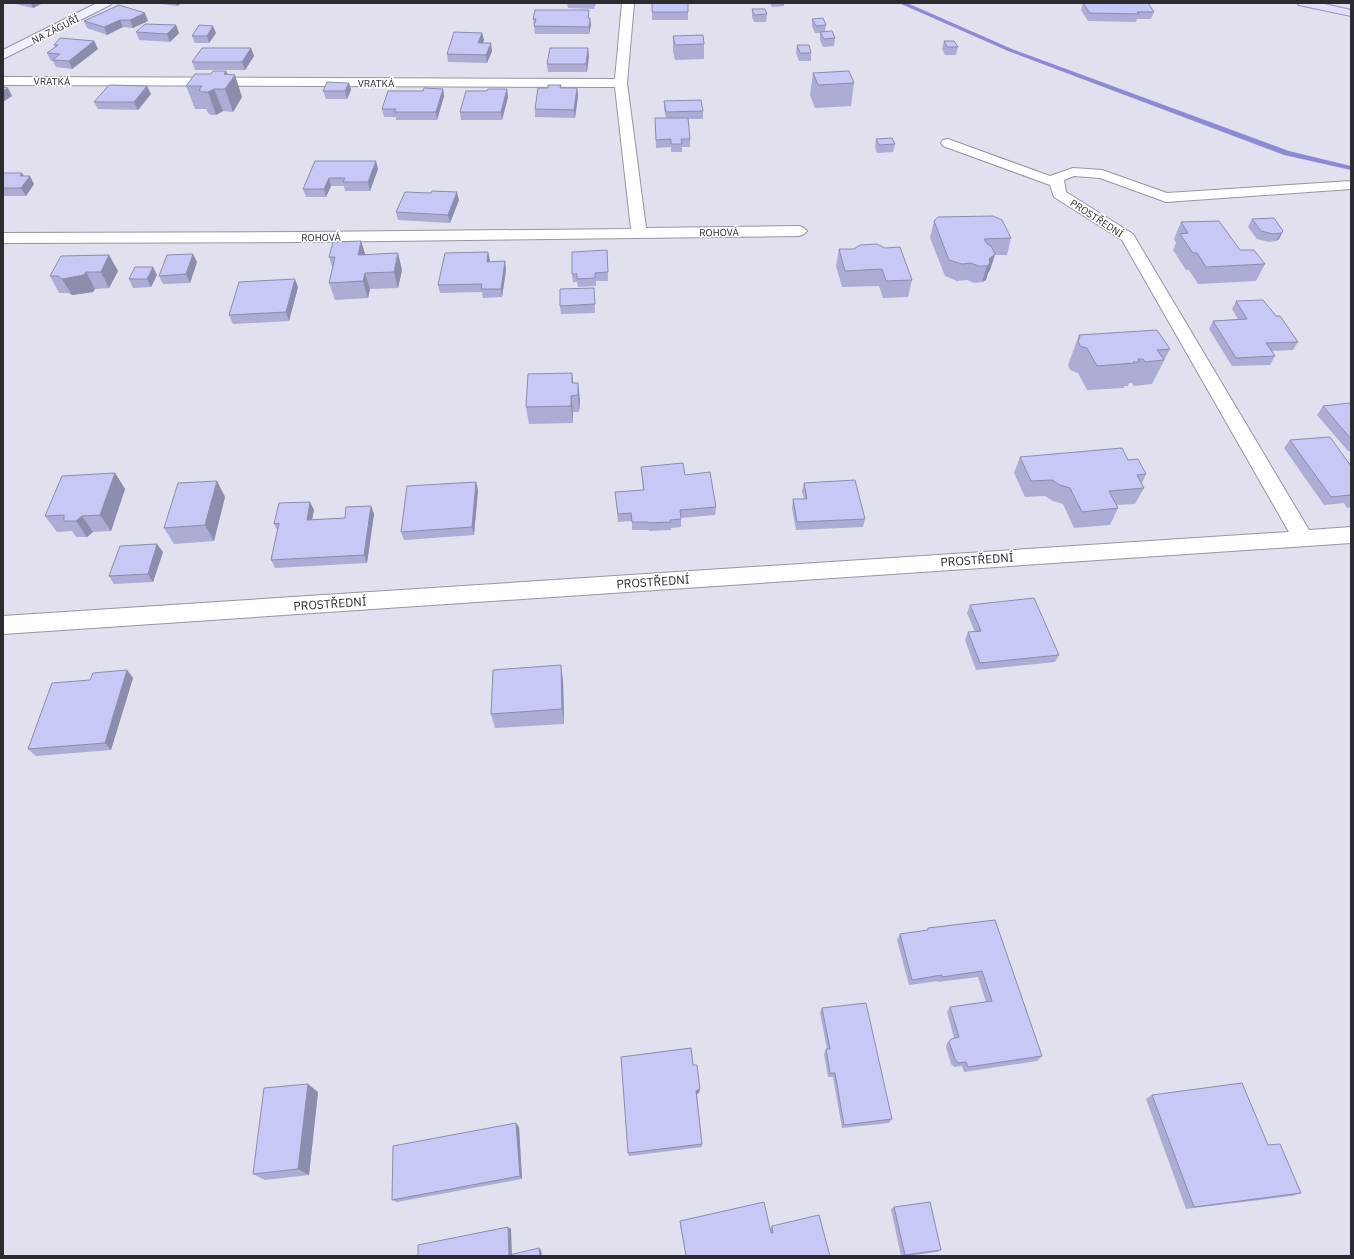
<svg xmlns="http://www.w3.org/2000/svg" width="1354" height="1259" viewBox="0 0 1354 1259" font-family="'IBM Plex Sans',sans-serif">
  <rect width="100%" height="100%" fill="#e0e0ee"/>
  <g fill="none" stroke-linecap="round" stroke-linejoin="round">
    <path fill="#8d8ad4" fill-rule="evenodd" d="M899,3h8l105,46 277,102 62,15v4l-67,-15 -276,-104z"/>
    <g stroke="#9696a2" stroke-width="2">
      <path id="street" d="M622,3h12l-7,80 19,145 153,-2 5,2 3,3 -3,3 -5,2 -494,6 -302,1v-10l302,-1 326,-3 -16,-142 -612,-2v-8l612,2z
        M948,139l102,37 23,-8 29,2 65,23 184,-12v8l-185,13 -66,-24 -26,-2 -10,4 2,12 67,42 176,296 42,-3v16l-1348,91v-18l1286,-84 -167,-292 -68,-43 -4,-12 -107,-39 -2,-3 2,-3z"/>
    </g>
    <g stroke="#9696a2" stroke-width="2">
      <path id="secondary" d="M97,3h15l-2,2 -107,54v-9z"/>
    </g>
    <g stroke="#9394b5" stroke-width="2">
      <path id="primary" d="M1297,3h23l31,7v6l-52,-11z"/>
    </g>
    <use href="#street" fill="#fff" fill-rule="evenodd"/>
    <use href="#secondary" fill="#eff0fe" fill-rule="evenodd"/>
    <use href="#primary" fill="#e0e0fe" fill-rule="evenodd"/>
  </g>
  <path fill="#acacd4" d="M11,3h32l-10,5z
    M155,3h27l-5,3z
    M363,3h35l-1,1h-34z
    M567,3h29l-2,6 -26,-1z
    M652,3l36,9v8h-36z
    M770,3h14v3l-12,1z
    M1083,3h65l6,9 -3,7h-14l-1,3 -48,-1 -7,-11z
    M119,5l29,16 -15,7 -10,-1 -16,8 -20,-7 -3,-7z
    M752,9l15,5 -1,8h-12l-2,-5z
    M589,10v8l2,7 -2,9h-54l-2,-15z
    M812,19l14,6 -1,7 10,6 -1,8 -11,1 -3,-7v-7h-5l-3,-7z
    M176,25l3,8 -9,9 -31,-2 -3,-8z
    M216,33l-7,10h-14l-3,-7z
    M482,33l2,7 -1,3 9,8 -5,12 -39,-1 -1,-8z
    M673,36l31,8v15l-29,1 -2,-9z
    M94,41l4,8 -26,20 -16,-2 -3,-6h-2l-4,-8 8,-6 -1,-2z
    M944,41l14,6 -2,8h-11l-3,-6z
    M797,45l14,8v8h-12l-3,-8z
    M251,48l3,8 -9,14h-50l-3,-8z
    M589,55l-2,17h-39l-1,-8z
    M226,71l2,3 14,23 -9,15 -10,-1 -7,4h-5l-3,-2 -2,-4h-11l-9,-23z
    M813,73l41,10 -3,23 -36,2 -5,-13z
    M349,83l2,7 -4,9h-21l-3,-8z
    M561,88h16l1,8 -3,22 -40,-1v-8z
    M443,89l1,7 -7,24h-41v-3h-12l-2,-8 41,-18z
    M507,89l1,8 -6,23h-41l-1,-8 27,-21z
    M151,94l-13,16 -40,-1 -4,-7z
    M664,101l39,10v8h-15l2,20v8h-8v5h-11v-5l-15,1 -1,-22 11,-8 -2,-9z
    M876,139l19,5 -2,8 -16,1 -2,-6z
    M315,161l63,8 -8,22h-25l-1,-5h-13l-5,11h-20l-3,-8z
    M3,173h19l2,3 10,8 -8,12h-23z
    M459,200l-9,23 -52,-3 -2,-8z
    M1252,219l31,12 -4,8 -3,2 -7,1 -12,-3 -9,-12z
    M934,221l77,17 -4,17h-12l-5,15 -2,3 -2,7 -4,2 -8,1 -7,-3 -10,1 -12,-5 -15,-38z
    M1181,222l59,28 25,14 -9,17 -58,3 -9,-14h-3l-13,-20 3,-7 -2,-4z
    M361,241l4,13 37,16 -4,18 -28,1 -2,9 -33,2 -6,-17 4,-14 -4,-12z
    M839,249l73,31 -4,17 -25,1 -4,-12 -37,1 -6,-21z
    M607,250l1,31h-12v5l-18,1 -1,-5h-4l-1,-8z
    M488,252l1,10 16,-1 1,9 -4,27 -19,1 -1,-6 -42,1 -2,-8z
    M109,255l9,16 -9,17 -14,1 -2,3 -21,3 -4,-2h-9l-9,-17z
    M197,262l-7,21 -27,1 -4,-8z
    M157,275l-6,12 -18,1 -4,-9z
    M298,287l-9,34 -56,3 -4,-9z
    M594,288l1,25 -34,1 -1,-8z
    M1236,301l40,15 22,26 -5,8 -21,1 3,5 -5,9 -38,1 -23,-37 4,-8 25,-2 -6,-10z
    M1079,335l91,14 -18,35 -18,2 -2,-3h-3l-1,3h-4v2l-37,2 -9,-17 -8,-3 -2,-5z
    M572,373l1,10 7,17 -1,12h-6v11l-44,1 -3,-17z
    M1351,404v47h-3l-31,-36 6,-9z
    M1290,440l61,26v41l-4,1 -3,-5 -20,2 -40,-57z
    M1020,457l108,3 18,14 -4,9 2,5 -9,16 -19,1 2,3 -8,17 -36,3 -11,-24 -10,-3 -8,-5 -20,1 -11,-24z
    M641,467l44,8 31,32 -1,8 -34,3v9l-10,1v2l-22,1v-1h-17v-9l-14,1 -3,-30 28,-2z
    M115,473l10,16 -14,42 -18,1 -6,5h-11l-4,-6 -15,1 -12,-16z
    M217,481l8,16 -11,44 -40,3 -10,-16z
    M476,482l2,8 -4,45 -70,5 -3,-8z
    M804,483l61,36 -2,8 -67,3 -4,-22 1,-9h11l-2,-8z
    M371,506l3,8 -7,49 -92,5 -4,-8 6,-30 -3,-6 40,-14 -2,10 33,-2z
    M163,552l-10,30 -39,2 -5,-8z
    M970,605l89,50 -4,7 -79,8 -11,-30 3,-8h7l-8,-19z
    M127,670l6,8 -22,72 -75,6 -8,-7 62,-69z
    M563,680l1,44 -69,4 -4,-14z
    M995,920l47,136 -5,5 -73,11 -2,-6 -8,1 -3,-3 -5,-17 1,-4 4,-4 3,-1 -7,-26 3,-5 36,-5 -8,-25 -40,5v-1l-29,4 -12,-45 3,-6 27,-4 1,-2z
    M822,1008l70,111 -3,4 -47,5 -9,-51h-5l-4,-23 2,-5h1l-7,-36z
    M693,1065l7,24 -1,4 -2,1 5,50v3l-73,9 -1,-3z
    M318,1092l-9,83 -44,5 -12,-6z
    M1152,1095l116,50 33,48 -9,3 -106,13 -40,-110z
    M519,1127l3,52 -125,23 -5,-2z
    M894,1207l47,43 -4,2 -30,4h-6l-10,-47z
    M680,1221l90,8 2,-3 58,30h-144l-6,-31z"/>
  <path fill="#8c8cad" d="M31,3h12l-10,5z
    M176,3h6l-5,3z
    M145,13l3,8 -15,7 -3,-8z
    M590,18l1,7 -2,9v-7z
    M120,20l3,7 -16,8 -3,-8z
    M176,25l3,8 -9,9 -3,-8z
    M213,26l3,7 -7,10 -2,-7z
    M482,33l2,7 -4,11 -2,-8z
    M94,41l4,8 -26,20 -3,-8z
    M491,43l1,8 -5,12 -1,-8z
    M251,48l3,8 -9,14 -3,-8z
    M588,48l1,7 -2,17 -1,-8z
    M226,71l4,11 5,-7 7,22 -9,15 -8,-23 -1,-15z
    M349,83l2,7 -4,9 -2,-8z
    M147,86l4,8 -13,16 -4,-8z
    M8,88l4,8 -9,6v-11z
    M577,88l1,8 -3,22 -1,-8z
    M214,89l9,22 -7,4 -8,-23z
    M443,89l1,7 -7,24 -1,-8z
    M507,89l1,8 -6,23 -1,-8z
    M376,161l2,8 -8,22 -2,-9z
    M22,173l4,7 4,-4 4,8 -8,12 -5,-8 -1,-12z
    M329,178l2,8 -5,11 -2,-8z
    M457,192l2,8 -9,23 -2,-8z
    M1283,231l-4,8 -3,2 5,-8z
    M361,241l5,16 -8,-2z
    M488,252l2,8 -1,10 -2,-8z
    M398,253l4,17 -4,18 -4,-16z
    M193,254l4,8 -7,21 -4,-9z
    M995,254l-5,16 -2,3 -2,7 -4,2 7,-23z
    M109,255l9,16 -9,17 -8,-16z
    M505,261l1,9 -4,27 -1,-8z
    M153,267l4,8 -6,12 -4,-8z
    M86,272l9,17 -2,3 -21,3 -10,-16z
    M365,273l5,16 -2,9 -5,-17z
    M295,279l3,8 -9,34 -3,-9z
    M572,373l2,16 -2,-6z
    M578,383l2,17 -1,12 -1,-17z
    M571,396l2,16v11l-2,-17z
    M115,473l10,16 -14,42 -11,-16z
    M217,481l8,16 -11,44 -9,-16z
    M476,482l2,8 -4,45 -2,-8z
    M310,502l4,8 -4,18 -3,-8z
    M371,506l3,8 -7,49 -3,-8z
    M82,516l11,16 -6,5 -11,-16z
    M157,544l6,8 -10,30 -5,-8z
    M561,665l2,15 1,44 -2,-15z
    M127,670l6,8 -22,72 -6,-7z
    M308,1084l10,8 -9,83 -11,-6z
    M700,1089l-1,4 -3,2v-4z
    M516,1123l3,4 3,52 -2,-3z
    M508,1227l3,2 1,27 -3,-1z
    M539,1248l2,2 1,6h-2z"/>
  <path fill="#c8c8f7" stroke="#8c8cad" d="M652,3h36v9h-36z
    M1083,3h65l6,9h-17l2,2 -49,-1z
    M119,5l26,8 -15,7h-10l-16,7 -20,-6z
    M752,9h13l2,5 -13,1z
    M535,10h54l-1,8h2l-1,9 -55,-1 2,-7h-3z
    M823,18l3,7 -10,1 -4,-7z
    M145,24l31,1 -9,9 -31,-2z
    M199,25l14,1 -6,10h-15z
    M832,31l3,7 -11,1 -4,-7z
    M454,32l28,1 -4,10h13l-5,12 -39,-1z
    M703,35l1,9 -29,1 -2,-9z
    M60,38l34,3 -25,20 -16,-1 7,-6 -13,-1 11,-8h-4z
    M944,41h10l4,6h-11z
    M797,45h12l2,8h-11z
    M202,48h49l-9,14h-50z
    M550,48h38l-2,16h-39z
    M213,71h13l-2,3 11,1 -10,14h-11l-6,3h-6l-3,-2 3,-4h-16l9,-12h16z
    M849,71l5,12 -36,2 -5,-12z
    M327,82l22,1 -4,8h-22z
    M109,85l38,1 -13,16h-40z
    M548,85h13l-1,3h17l-3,22 -39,-1 3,-21h10z
    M3,87l5,1 -5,3z
    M424,88l19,1 -7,23h-42l2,-3h-14l6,-18h35z
    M488,89h19l-6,23h-41l6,-21h21z
    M701,100l2,11 -37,1 -2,-11z
    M655,118h33l2,21h-9l1,5h-11v-5l-15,1z
    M892,138l3,6 -16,1 -3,-6z
    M315,161h61l-8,21h-25l2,-4h-16l-5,11h-21z
    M3,173h19l-2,3h10l-9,12h-18z
    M432,191l25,1 -9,23 -52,-3 9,-20 26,1z
    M993,216l9,4 9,18 -27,1 3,5 4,2 4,8 -6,5 1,4 -3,3h-9l-7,-3 -9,1 -13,-4 -15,-39 4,-4z
    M1274,218l9,13 -2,2 -8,1 -12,-3 -9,-12z
    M1219,221l21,29h14l11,14 -59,3 -9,-14h-4l-13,-19 8,-1 -7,-11z
    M361,241l-3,14 40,-2 -4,19 -29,1 -2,8 -34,2 6,-26h-6l4,-15z
    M877,244l8,4 15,-1 12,33 -26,1 -4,-12 -37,2 -6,-22h15l6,-4z
    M607,250l1,22 -13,1v5l-18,1v-5h-5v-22z
    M488,252l-1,10 18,-1 -4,28h-20l1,-5 -44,1 7,-32z
    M193,254l-7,20 -27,2 8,-21z
    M109,255l-8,17h-15l-2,3 -22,4 -4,-3h-8l11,-20z
    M135,267h18l-6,12h-18z
    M295,279l-9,33 -57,3 10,-33z
    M594,288l1,16 -35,2v-17z
    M1263,300l13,16h4l18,26 -32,1 9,13 -39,2 -23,-37 34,-2 -11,-18z
    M1157,330l13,19 -13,1 7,10 -19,2 -2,-3h-5l1,3h-6l2,1 -38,3 -10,-18 -7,-2 -2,-5 2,-4 -1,-2z
    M572,373v10h6v12l-7,1v10l-45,1 2,-33z
    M1350,403l1,1v35l-28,-33z
    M1330,437l21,29v30l-1,-1 -19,2 -41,-57z
    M1122,448l6,12 10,-1 8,15 -9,1 7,13 -35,3 9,17 -36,4 -12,-24 -10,-3 -8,-5 -21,1 -11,-24z
    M683,463l2,12 25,-3 6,35 -36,3 1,9 -11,1 1,2 -22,1 -1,-1h-16l-1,-9 -13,1 -3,-22 29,-2 -3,-23z
    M115,473l-15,42 -18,1 -6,5h-12v-6l-19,1 17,-40z
    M855,480l10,39 -68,3 -4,-23h14l-3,-16z
    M217,481l-12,44 -41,3 14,-45z
    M476,482l-4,45 -71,5 6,-46z
    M310,502l-3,18 38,-2 1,-11 25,-1 -7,49 -93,5 8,-37 -5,1 5,-21z
    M157,544l-9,30 -39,2 11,-30z
    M1034,598l25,57 -79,8 -12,-31 13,-1 -11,-26z
    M561,665l1,44 -71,5 2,-44z
    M127,670l-22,73 -77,6 24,-66 38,-3 3,-7z
    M995,920l47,136 -74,11 -2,-5 -8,1 -3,-4 -6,-17 2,-3 8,-2 -9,-30 42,-6 -10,-30 -40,6v-2l-30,5 -12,-46 28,-4v-2z
    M866,1003l26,116 -48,6 -9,-52h-5l-4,-24h4l-8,-41z
    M691,1048l2,17h4l3,24 -4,2 6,53 -74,9 -7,-96z
    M1242,1083l26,62 12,-1 21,49 -107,14 -42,-112z
    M308,1084l-10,85 -45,5 11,-86z
    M516,1123l4,53 -128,24 1,-54z
    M764,1202l7,31h2l-1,-7 47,-11 11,41h-144l-6,-35z
    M930,1202l11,48 -36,5 -11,-48z
    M508,1227l1,28 30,-7 1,8h-122v-11z"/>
  <g text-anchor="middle" stroke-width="3" stroke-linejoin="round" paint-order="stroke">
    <g font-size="10" fill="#2b2b30" stroke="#fff">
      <text transform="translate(55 29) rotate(-27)" y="4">NA ZÁGUŘÍ</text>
      <text transform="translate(52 81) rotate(1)" y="4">VRATKÁ</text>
      <text x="376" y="87">VRATKÁ</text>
      <text transform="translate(1097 218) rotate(33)" y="4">PROSTŘEDNÍ</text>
      <text transform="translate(719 232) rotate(-1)" y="4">ROHOVÁ</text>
      <text transform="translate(321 237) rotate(-1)" y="4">ROHOVÁ</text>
    </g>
    <g font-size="12" fill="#2b2b30" stroke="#fff">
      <text transform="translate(977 560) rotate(-4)" y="4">PROSTŘEDNÍ</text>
      <text transform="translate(653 582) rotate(-4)" y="4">PROSTŘEDNÍ</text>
      <text transform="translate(330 604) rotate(-4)" y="4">PROSTŘEDNÍ</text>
    </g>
  </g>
  <rect width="1354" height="1259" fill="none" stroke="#2b2b30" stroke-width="8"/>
</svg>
